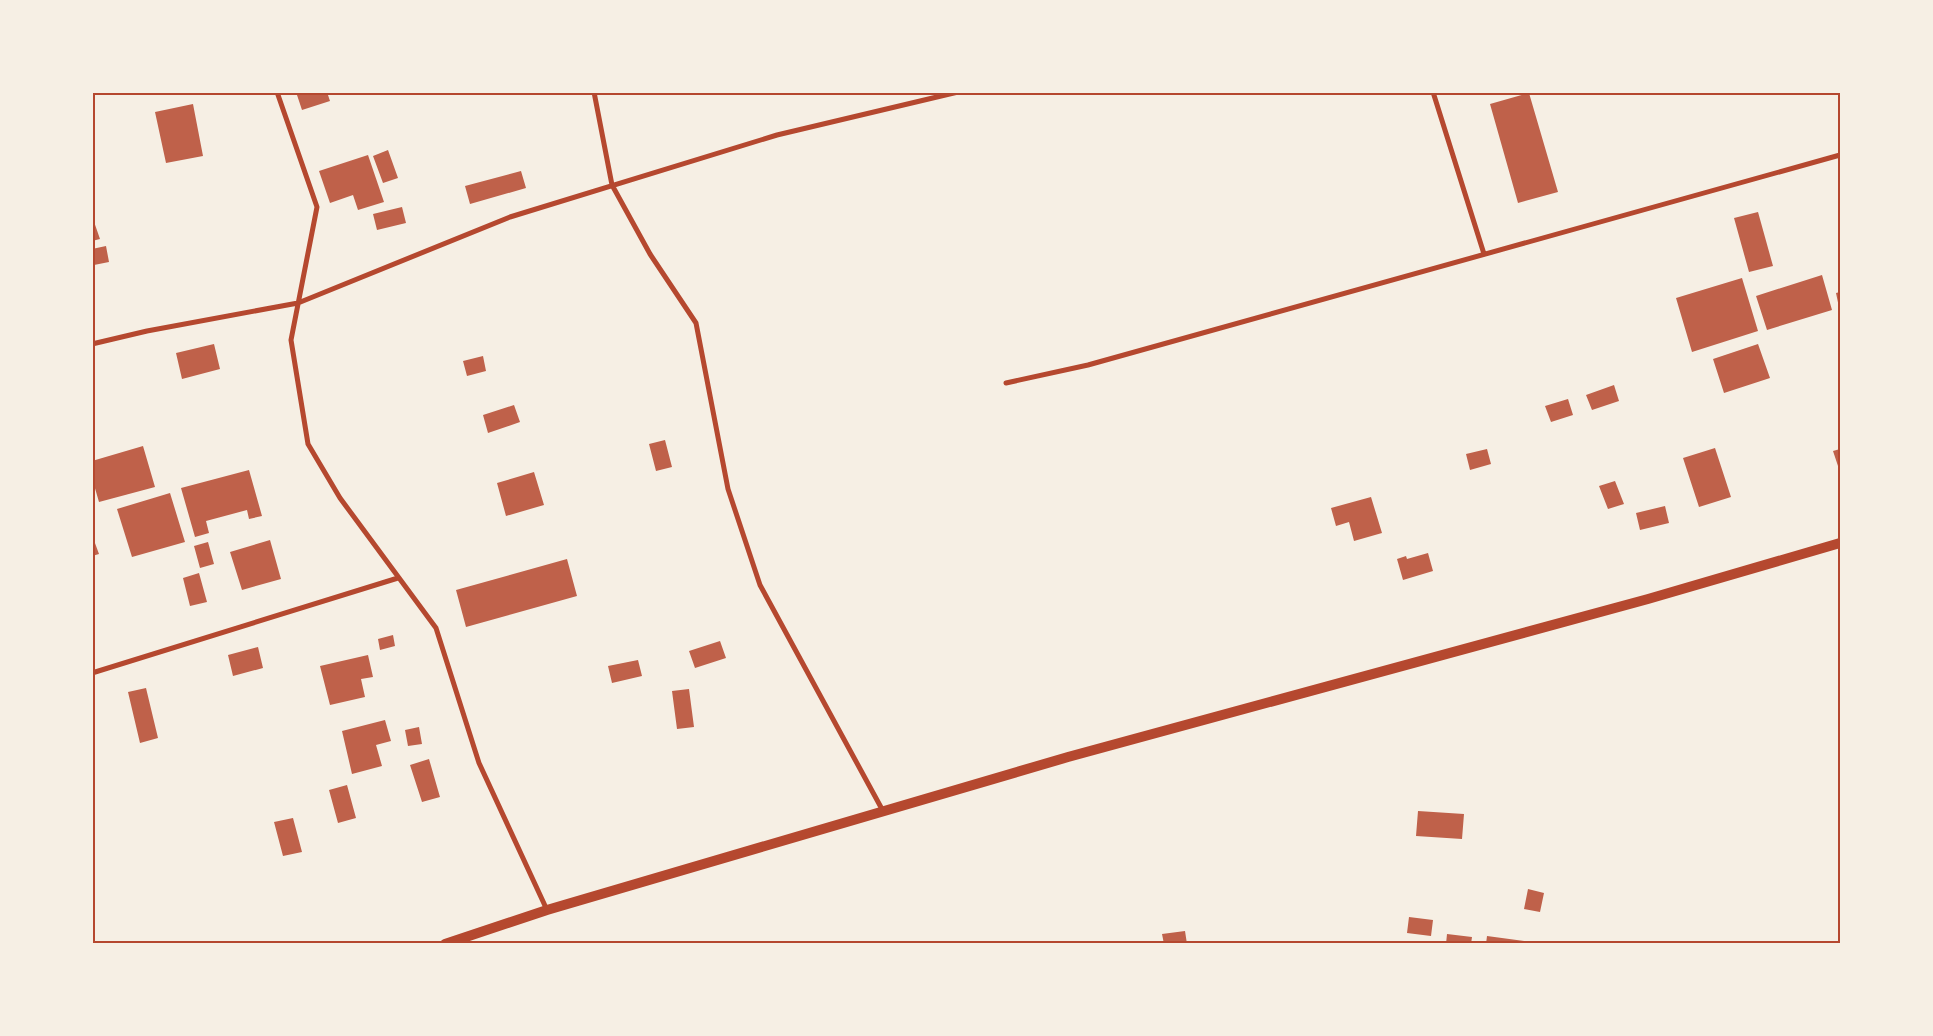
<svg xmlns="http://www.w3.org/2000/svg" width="1933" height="1036" viewBox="0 0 1933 1036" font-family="'PT Sans Narrow',sans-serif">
  <rect width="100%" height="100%" fill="#f6efe4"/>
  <path fill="#bf614a" d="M296,92h31l3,9 -28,9z
    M1529,93l29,99 -40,11 -28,-99z
    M193,104l10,52 -37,7 -11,-51z
    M388,150l10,28 -15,5 -10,-27z
    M368,155l16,47 -26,8 -5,-15 -23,8 -11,-32z
    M521,171l5,17 -56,16 -5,-18z
    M402,207l4,16 -29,7 -4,-16z
    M1758,212l15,54 -24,6 -15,-54z
    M92,216l8,23 -8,2z
    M106,246l3,16 -15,3 -2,-16z
    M1822,275l10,35 -65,20 -11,-34z
    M1742,278l16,53 -66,21 -16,-54z
    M1840,292v20l-4,-19z
    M214,344l6,25 -38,10 -6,-26z
    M1758,344l12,34 -46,15 -11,-34z
    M483,356l3,15 -19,5 -4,-15z
    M1614,385l5,16 -27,9 -6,-15z
    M1568,399l5,16 -22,7 -6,-16z
    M514,405l6,17 -32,11 -5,-18z
    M665,440l7,27 -16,4 -7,-27z
    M143,446l12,41 -56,15 -7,-24v-17z
    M1715,448l16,49 -32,10 -16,-49z
    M1487,449l4,15 -21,6 -4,-16z
    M1840,449v23l-7,-21z
    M249,470l13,46 -13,3 -2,-9 -41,11 3,12 -14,4 -14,-49z
    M534,472l10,33 -38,11 -9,-33z
    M1615,481l9,23 -16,5 -9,-23z
    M170,493l15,49 -53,15 -15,-48z
    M1371,497l11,36 -28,8 -5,-19 -13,4 -5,-18z
    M1665,506l4,17 -29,7 -4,-17z
    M92,535l7,19 -7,2z
    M270,540l11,39 -39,11 -12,-38z
    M208,542l6,22 -14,4 -6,-22z
    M1428,553l5,18 -30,9 -6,-21 9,-3 1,3z
    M567,559l10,37 -111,31 -10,-37z
    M199,573l8,29 -17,4 -7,-28z
    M393,635l2,11 -15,4 -2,-11z
    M720,641l6,17 -31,10 -6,-17z
    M258,647l5,21 -30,8 -5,-21z
    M368,655l5,22 -12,2 4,18 -35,8 -10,-39z
    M638,660l4,16 -30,7 -4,-17z
    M146,688l12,50 -18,5 -12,-51z
    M689,689l5,38 -17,2 -5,-38z
    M385,720l6,21 -15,4 6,21 -30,8 -10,-43z
    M419,727l3,17 -14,2 -3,-16z
    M429,759l11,38 -18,5 -12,-37z
    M347,785l9,33 -18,5 -9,-33z
    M1418,811l46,3 -2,25 -46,-3z
    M293,818l9,34 -19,4 -9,-34z
    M1528,889l16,4 -4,19 -16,-3z
    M1409,917l24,3 -2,16 -24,-3z
    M1185,931l2,13h-23l-2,-10z
    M1447,934l25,3 -1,7h-25z
    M1487,936l44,6v2h-45z"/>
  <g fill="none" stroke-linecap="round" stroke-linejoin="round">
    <path stroke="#b5482f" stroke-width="5" d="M277,92l40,115 -26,133 17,104 32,54 96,130 43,135 68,147
      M594,92l18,93 38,69 46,69 32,166 32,96 123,226
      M1433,92l51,162
      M92,344l55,-13 151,-28 212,-86 267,-82 181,-43
      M1006,383l82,-18 752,-210
      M92,673l306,-95"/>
    <path stroke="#b5482f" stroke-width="10" d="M445,944l102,-34 521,-153 580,-158 192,-56"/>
  </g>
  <rect width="1933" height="1036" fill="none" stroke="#f6efe4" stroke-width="188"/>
  <rect x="94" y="94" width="1745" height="848" fill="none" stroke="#b5482f" stroke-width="2"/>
</svg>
